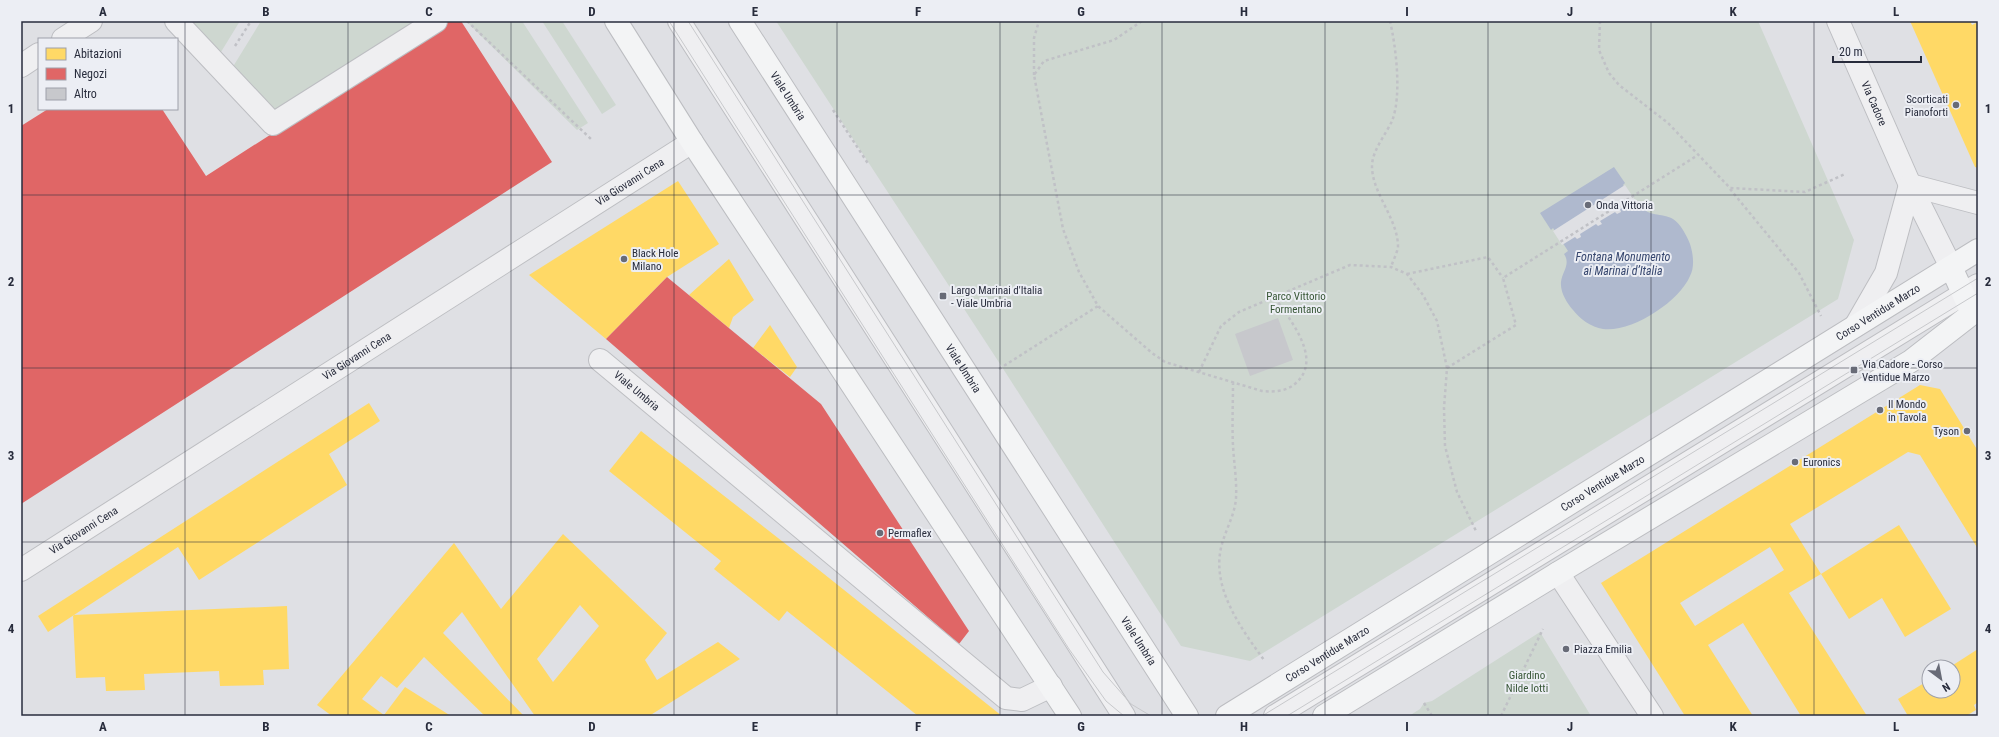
<svg xmlns="http://www.w3.org/2000/svg" width="1999" height="737" viewBox="0 0 1999 737" font-family="'Roboto Condensed',sans-serif">
  <rect width="100%" height="100%" fill="#dfe0e4"/>
  <path fill="#ced7d0" d="M168,21h72l-27,44z
    M261,21h155l-151,96 -39,-39z
    M471,21h51l66,102 -11,7 -109,-107z
    M542,21h20l54,84 -14,9z
    M776,21h982l96,219 -16,59 -588,362 -69,-15 -179,-279z
    M1540,632l51,84h-182l11,-7 4,-6 8,-2z"/>
  <path fill="#afb9ce" d="M1614,167l11,16 -2,2 14,22 4,-2c7,13 20,7 32,14 7,4 14,17 17,25 3,9 5,23 0,32 -11,26 -59,57 -87,53 -12,-2 -23,-10 -30,-19 -6,-7 -13,-18 -12,-28 1,-10 10,-18 3,-28l4,-3 -15,-23 -2,2 -11,-17z"/>
  <path fill="#dfe0e4" d="M1625,185l10,15 -15,9 1,3 -4,2 -2,-2 -15,9 2,3 -4,2 -2,-2 -16,10 1,3 -4,2 -2,-2 -13,8 -9,-14z"/>
  <path fill="#ffd966" fill-rule="evenodd" d="M1910,21h60l2,4 6,-3v146l-3,-1z
    M678,181l41,63 -52,33 -61,62 -77,-64z
    M729,259l25,41 -21,17 -4,11 -40,-33z
    M770,325l27,42 -7,10 -37,-29z
    M1920,385l20,4 38,62v98l-58,-94 -12,-3 -118,72 31,50 -32,19 78,123h-66l-58,-93 -35,22 45,71h-68l-84,-133zM1770,547l14,23 -89,56 -15,-23z
    M369,403l11,18 -51,33 18,31 -148,95 -21,-33 -130,85 -10,-16z
    M641,431l178,139 183,146h-84l-131,-105 -8,10 -65,-52 7,-8 -112,-90z
    M1899,525l52,84 -46,28 -23,-39 -33,21 -28,-45z
    M563,534l104,99 -22,27 12,20 61,-38 22,17 -91,57h-114l-73,-104 -19,21 81,83h-39l-61,-59 -27,31 -16,-12 -19,23 22,16 21,-28 46,29h-119l-15,-11 137,-162 47,66zM580,605l19,21 -46,56 -16,-23z
    M287,606l2,63 -26,1 1,15 -44,1 -1,-15 -75,3 1,16 -39,1 -1,-14 -29,1 -3,-63z
    M1978,649v53l-4,3 2,5 -10,6h-58l-10,-17 31,-19v11h24v-24h-3z"/>
  <path fill="#e06666" d="M447,21h14l91,141 -531,342v-378l27,-17h114l44,67z
    M667,277l154,127 148,227 -10,13 -353,-305z"/>
  <path fill="#c7c8cc" d="M1278,318l15,42 -43,16 -15,-42z"/>
  <g fill="none" stroke-linecap="round" stroke-linejoin="round">
    <g stroke="#bdbec2" stroke-width="24">
      <g id="minor">
        <path d="M176,21l97,103 163,-103"/>
        <path d="M679,21l445,695"/>
        <path id="s1" d="M1838,21l72,164 41,82"/>
        <path d="M63,39l28,-18"/>
        <path d="M21,66l18,-12"/>
        <path d="M1910,185l68,18"/>
        <path d="M1856,325l30,-52 24,-88"/>
        <path id="s2" d="M600,360l406,338 16,2 29,-14"/>
        <path id="s3" d="M21,570l671,-428"/>
        <path d="M1558,573l94,143"/>
        <path d="M1275,716l703,-431"/>
      </g>
    </g>
    <g stroke="#bcbdc1" stroke-width="24">
      <g id="major">
        <path d="M616,21l76,121 378,574"/>
        <path id="s4" d="M740,21l447,695"/>
        <path d="M1951,267l21,46"/>
        <path id="s5" d="M1227,716l751,-466"/>
        <path d="M1324,716l234,-143 353,-212 67,-52"/>
      </g>
    </g>
    <path stroke="#c0c1c6" stroke-width="2.5" stroke-dasharray="3 3" stroke-linecap="butt" d="M467,21l125,119
      M1142,21l-28,19 -70,21 -10,14 29,154 16,43 19,34 54,47 13,9 97,29c12,1 24,1 34,-8 28,-25 -8,-65 -22,-87
      M1390,21c6,26 12,75 2,100 -6,13 -20,30 -20,45 0,28 26,52 26,81 -1,6 -5,14 -7,20
      M1600,21l-1,29 10,23 10,12 49,38 62,65 75,4 40,-18
      M235,46l16,-25
      M1034,75v-37l5,-17
      M833,110l36,55
      M1730,189l69,84 22,43
      M1407,274l81,-17 15,21
      M1447,368l69,-43 -13,-47 195,-123
      M999,369l99,-63
      M1199,372l22,-46 18,-14 111,-47 41,2 16,7 16,21 14,26 10,47 -3,40 1,38 12,46 19,39
      M1233,382c0,21 -1,43 0,64 1,17 4,35 3,52 -1,16 -10,31 -14,46 -12,42 18,83 42,116
      M1424,703l8,13
      M1501,716l42,-87"/>
    <use href="#minor" stroke="#efeff1" stroke-width="22"/>
    <use href="#major" stroke="#f3f4f5" stroke-width="22"/>
    <path stroke="#c8c9cc" stroke-width="1" d="M669,21l400,628 37,52 18,15
      M688,21l415,651 28,32 20,12
      M1262,716l716,-438
      M1287,716l691,-423"/>
  </g>
  <path fill="none" stroke="#282c3c" stroke-width="1" stroke-opacity="0.55" d="M185,21v695M348,21v695M511,21v695M674,21v695M837,21v695M1000,21v695M1162,21v695M1325,21v695M1488,21v695M1651,21v695M1814,21v695M21,195h1957M21,368h1957M21,542h1957"/>
  <g fill="#686b77" stroke="#eceef4" stroke-width="1.5">
    <circle cx="1956" cy="105" r="4"/>
    <circle cx="1588" cy="205" r="4"/>
    <circle cx="624" cy="259" r="4"/>
    <rect x="939" y="292" width="8" height="8" rx="2"/>
    <rect x="1850" y="366" width="8" height="8" rx="2"/>
    <circle cx="1880" cy="410" r="4"/>
    <circle cx="1967" cy="431" r="4"/>
    <circle cx="1795" cy="462" r="4"/>
    <circle cx="880" cy="533" r="4"/>
    <circle cx="1566" cy="649" r="4"/>
  </g>
  <g text-anchor="middle" stroke-width="4" stroke-linejoin="round" paint-order="stroke">
    <g font-size="11" fill="#282c3c" stroke="#eceef4">
      <text dy="4" stroke="none"><textPath href="#s4" startOffset="89">Viale Umbria</textPath></text>
      <text dy="4" stroke="none"><textPath href="#s1" startOffset="90">Via Cadore</textPath></text>
      <text dy="4" stroke="none"><textPath href="#s3" startOffset="722">Via Giovanni Cena</textPath></text>
      <text dy="4" stroke="none"><textPath href="#s5" startOffset="766">Corso Ventidue Marzo</textPath></text>
      <text dy="4" stroke="none"><textPath href="#s3" startOffset="398">Via Giovanni Cena</textPath></text>
      <text dy="4" stroke="none"><textPath href="#s4" startOffset="413">Viale Umbria</textPath></text>
      <text dy="4" stroke="none"><textPath href="#s2" startOffset="48">Viale Umbria</textPath></text>
      <text dy="4" stroke="none"><textPath href="#s5" startOffset="442">Corso Ventidue Marzo</textPath></text>
      <text dy="4" stroke="none"><textPath href="#s3" startOffset="74">Via Giovanni Cena</textPath></text>
      <text dy="4" stroke="none"><textPath href="#s4" startOffset="737">Viale Umbria</textPath></text>
      <text dy="4" stroke="none"><textPath href="#s5" startOffset="118">Corso Ventidue Marzo</textPath></text>
    </g>
    <g font-size="11" fill="#282c3c" stroke="#eceef4" text-anchor="start">
      <text x="1948" y="103" text-anchor="end">Scorticati<tspan x="1948" dy="13">Pianoforti</tspan></text>
      <text x="1596" y="209">Onda Vittoria</text>
      <text x="632" y="257">Black Hole<tspan x="632" dy="13">Milano</tspan></text>
      <text x="951" y="294">Largo Marinai d'Italia<tspan x="951" dy="13">- Viale Umbria</tspan></text>
      <text x="1862" y="368">Via Cadore - Corso<tspan x="1862" dy="13">Ventidue Marzo</tspan></text>
      <text x="1888" y="408">Il Mondo<tspan x="1888" dy="13">in Tavola</tspan></text>
      <text x="1959" y="435" text-anchor="end">Tyson</text>
      <text x="1803" y="466">Euronics</text>
      <text x="888" y="537">Permaflex</text>
      <text x="1574" y="653">Piazza Emilia</text>
    </g>
    <g font-size="11" fill="#375636" stroke="#eceef4">
      <text x="1296" y="300">Parco Vittorio<tspan x="1296" dy="13">Formentano</tspan></text>
      <text x="1527" y="679">Giardino<tspan x="1527" dy="13">Nilde Iotti</tspan></text>
    </g>
    <g font-size="12" font-style="italic" fill="#35456d" stroke="#eceef4">
      <text x="1623" y="261">Fontana Monumento<tspan x="1623" dy="14">ai Marinai d’Italia</tspan></text>
    </g>
  </g>
  <rect width="1999" height="737" fill="none" stroke="#eceef4" stroke-width="44"/>
  <rect x="38" y="38" width="140" height="72" fill="#eceef4" stroke="#9ea0aa"/>
  <rect x="46" y="48" width="20" height="12" fill="#ffd966" stroke="#9ea0aa"/>
  <text x="74" y="58" font-size="12" fill="#282c3c">Abitazioni</text>
  <rect x="46" y="68" width="20" height="12" fill="#e06666" stroke="#9ea0aa"/>
  <text x="74" y="78" font-size="12" fill="#282c3c">Negozi</text>
  <rect x="46" y="88" width="20" height="12" fill="#c7c8cc" stroke="#9ea0aa"/>
  <text x="74" y="98" font-size="12" fill="#282c3c">Altro</text>
  <g transform="translate(1941 679) rotate(148)"><circle r="19" fill="#eceef4" stroke="#9ea0aa"/>
  <path d="M0-3L7 15L0 10L-7 15Z" fill="#686b77"/>
  <text y="-6" font-size="11" font-weight="bold" text-anchor="middle" fill="#282c3c">N</text>
  </g>
  <path d="M1833 56v6h88v-6" fill="none" stroke="#282c3c" stroke-width="2"/>
  <text x="1839" y="56" font-size="12" fill="#282c3c" stroke="#eceef4" stroke-width="3" paint-order="stroke">20 m</text>
  <rect x="22" y="22" width="1955" height="693" fill="none" stroke="#282c3c" stroke-width="1.5"/>
  <g font-size="13" text-anchor="middle" font-weight="bold" fill="#282c3c">
    <text x="103" y="16">A</text>
    <text x="266" y="16">B</text>
    <text x="429" y="16">C</text>
    <text x="592" y="16">D</text>
    <text x="755" y="16">E</text>
    <text x="918" y="16">F</text>
    <text x="1081" y="16">G</text>
    <text x="1244" y="16">H</text>
    <text x="1407" y="16">I</text>
    <text x="1570" y="16">J</text>
    <text x="1733" y="16">K</text>
    <text x="1896" y="16">L</text>
    <text x="11" y="113">1</text>
    <text x="1988" y="113">1</text>
    <text x="11" y="286">2</text>
    <text x="1988" y="286">2</text>
    <text x="11" y="460">3</text>
    <text x="1988" y="460">3</text>
    <text x="11" y="633">4</text>
    <text x="1988" y="633">4</text>
    <text x="103" y="731">A</text>
    <text x="266" y="731">B</text>
    <text x="429" y="731">C</text>
    <text x="592" y="731">D</text>
    <text x="755" y="731">E</text>
    <text x="918" y="731">F</text>
    <text x="1081" y="731">G</text>
    <text x="1244" y="731">H</text>
    <text x="1407" y="731">I</text>
    <text x="1570" y="731">J</text>
    <text x="1733" y="731">K</text>
    <text x="1896" y="731">L</text>
  </g>
</svg>
